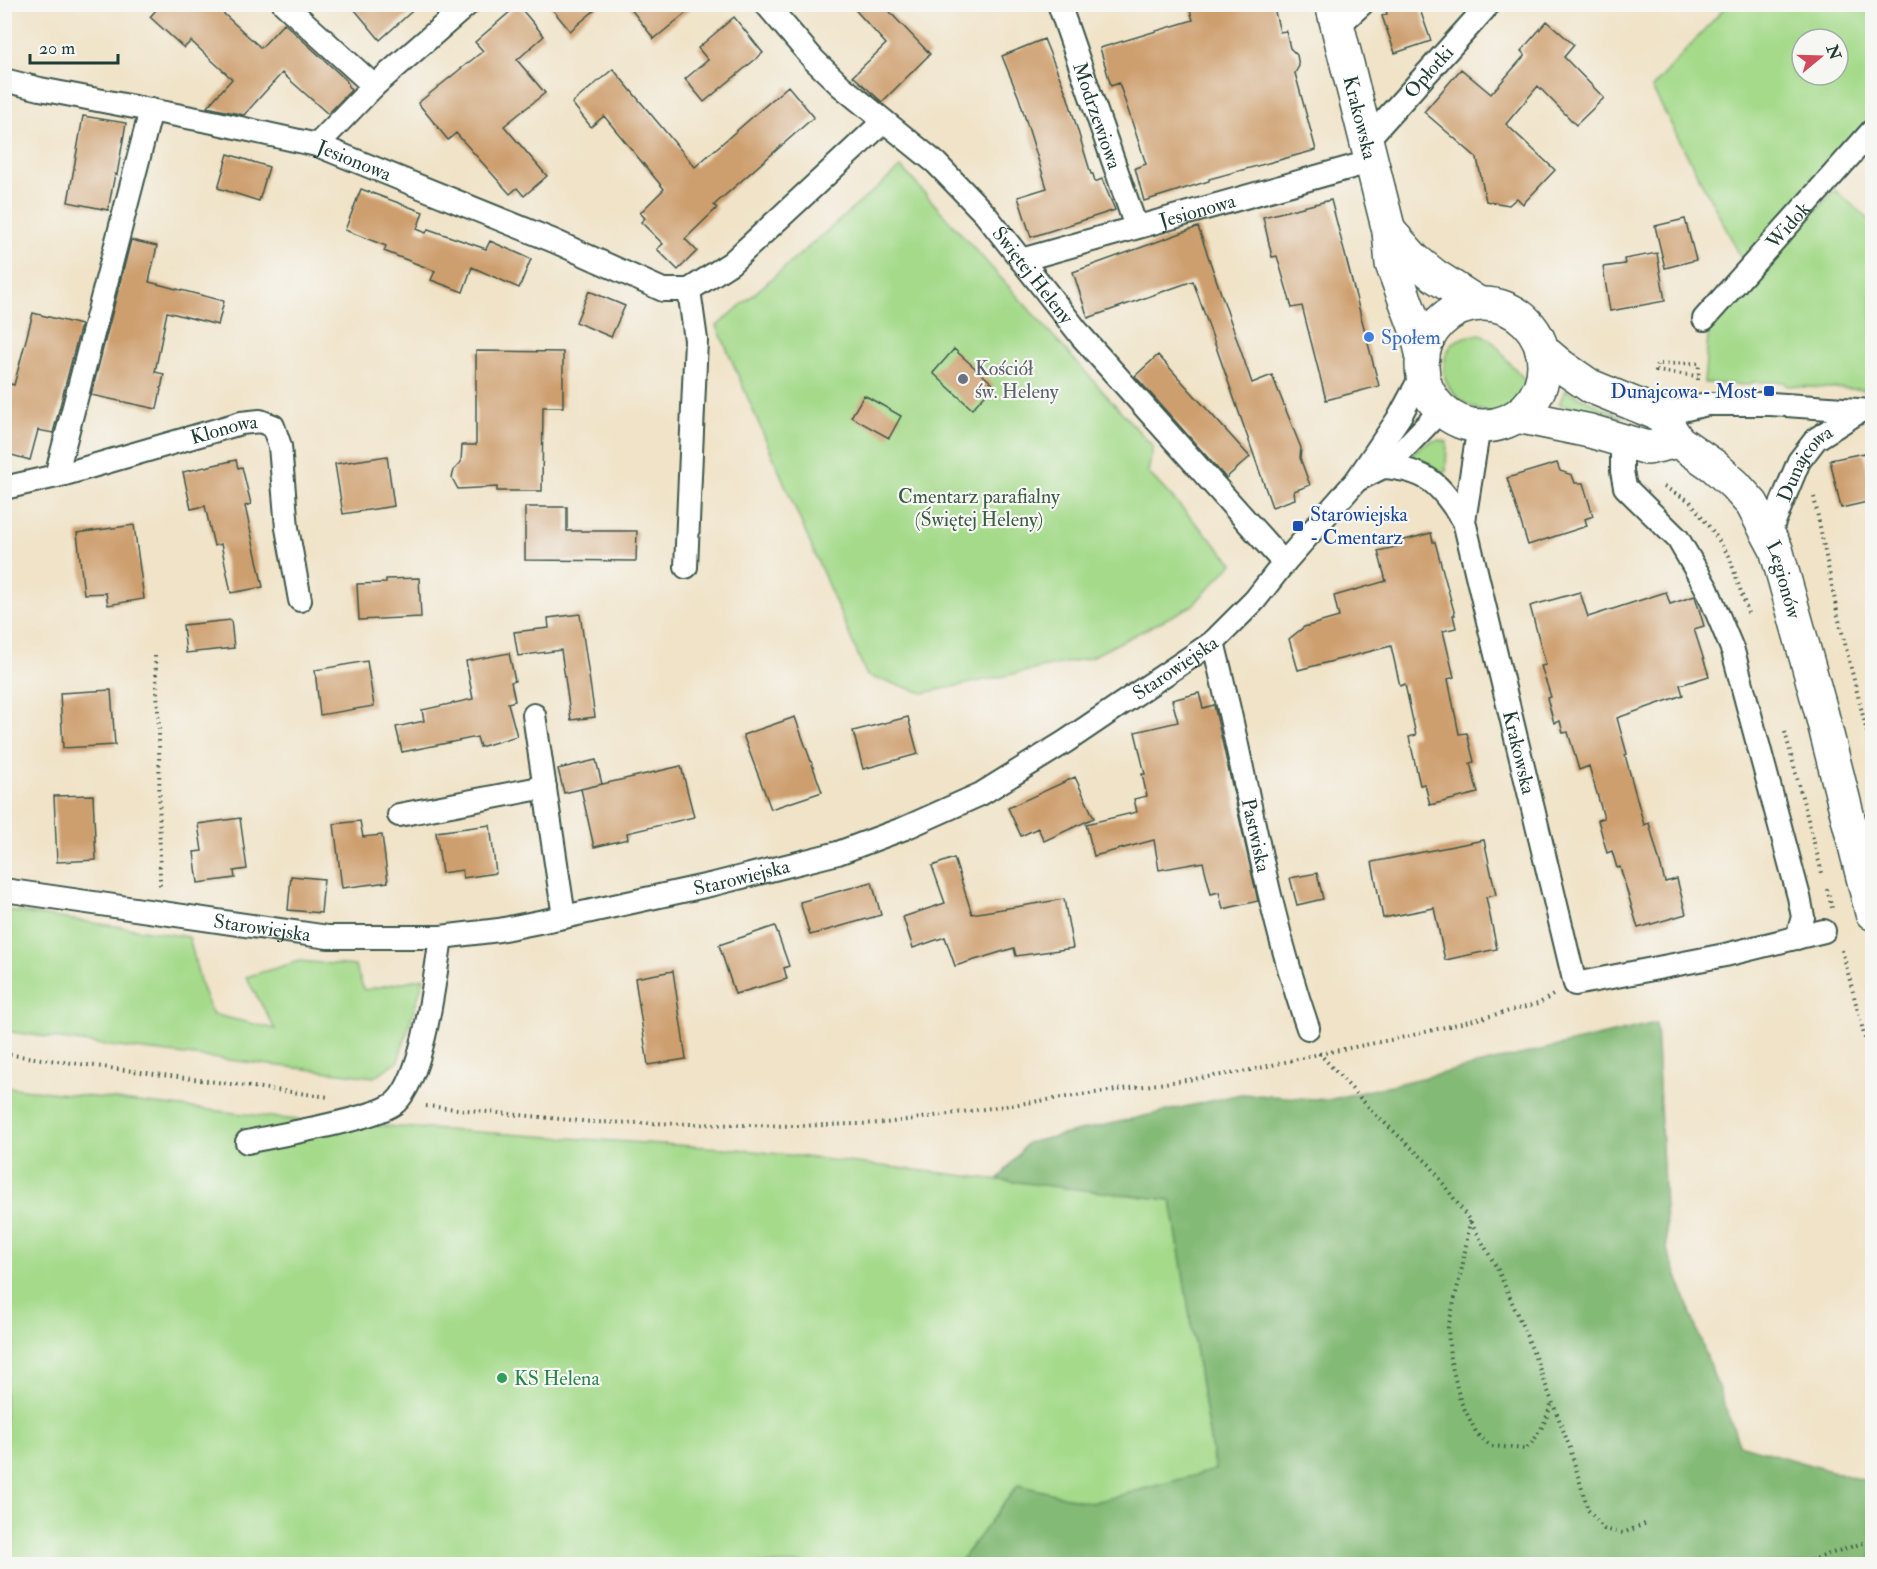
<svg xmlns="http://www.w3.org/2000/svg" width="1877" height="1569" viewBox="0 0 1877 1569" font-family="'IM FELL Double Pica',serif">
  <rect width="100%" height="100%" fill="#f6f6f2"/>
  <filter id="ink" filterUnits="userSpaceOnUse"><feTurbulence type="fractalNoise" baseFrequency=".0167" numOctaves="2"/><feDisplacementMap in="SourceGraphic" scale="12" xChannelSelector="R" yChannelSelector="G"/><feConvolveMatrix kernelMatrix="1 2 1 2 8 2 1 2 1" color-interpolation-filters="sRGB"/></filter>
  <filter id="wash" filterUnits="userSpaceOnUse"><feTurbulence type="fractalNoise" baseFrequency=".008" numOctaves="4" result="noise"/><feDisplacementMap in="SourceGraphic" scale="24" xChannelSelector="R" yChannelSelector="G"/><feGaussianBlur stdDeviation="1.35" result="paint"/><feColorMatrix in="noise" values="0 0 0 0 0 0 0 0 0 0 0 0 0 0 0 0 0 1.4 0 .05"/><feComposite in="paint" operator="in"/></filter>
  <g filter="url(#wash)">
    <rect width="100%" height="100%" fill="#f0e3c8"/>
    <path fill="#a4da8a" stroke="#628c5f" stroke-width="1.5" fill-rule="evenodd" d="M1727,5h145v110l-129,146 -91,-173zM1802,39h36v36h-36z
      M901,167l252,280 -5,25 85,91 -41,43 -103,52 -165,35 -57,-17 -150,-350z
      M1835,190l37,32v168l-85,-4 -2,-4h-32l-5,3 -44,-2 5,-58z
      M1480,334c14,6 18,13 26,25 5,7 14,13 18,21 5,13 -9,28 -21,32 -17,5 -43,-8 -53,-23 -10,-15 -8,-39 8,-49 7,-4 15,-5 22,-6z
      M1565,390l59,28 -65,-14z
      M1440,440l7,2 -1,30 -5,1 -11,-7 -17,-5 -1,-9 19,-11z
      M5,910l184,27 12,48 11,29 63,15 -29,-52 53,-16 56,5 9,24 60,-12 -26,83 -24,16 -264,-31 -105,-15z
      M5,1087l301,34 431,28 434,51 44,271 -124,32 -73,-18 -60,79h-953z"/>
    <path fill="#83ba76" stroke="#517c55" stroke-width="1.5" d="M1656,1023l11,226 72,195 133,39v81h-914l60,-79 73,18 124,-33 -44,-270 -173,-20 29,-37 214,-49 87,6z"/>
    <g id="blocks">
      <path fill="#ce9f6e" d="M161,4h52l48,44 23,-25 62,57 5,10 -23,24 -46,-41 -38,42 -37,-8 25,-28 -41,-38 -7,7 -34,-31z
        M350,4h70l-40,36z
        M548,4h54l-32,27z
        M627,4h70l-43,35z
        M850,4h32l48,50 -48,48 -29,-26 33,-32z
        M1188,4h85l7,28 6,-1 4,17 7,7 2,11 -4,7 21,77 -107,29v2l-65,20 -9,-33 11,-4 -27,-81 -8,3 -11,-38 93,-28z
        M1384,4h34l13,37 -36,12 -13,-37 5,-2z
        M518,5l26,31 -27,24 28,33 -41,33 43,50 -23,20 -7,-8 -7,6 -54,-61 -8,7 -30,-37 65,-52 -8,-9z
        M734,17l29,36 -59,49 -19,-23 23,-19 -10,-12z
        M1547,21l27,24 -10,12 40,41 -28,27 -38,-39 -32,38 49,46 -32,34 -6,-6 -8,7 -23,-4 -9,-43 -53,-46 37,-43 30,25 34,-39 -4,-4z
        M1044,39l23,56 24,79h2l2,8 7,-3 13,31 -84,27 -13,-40 29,-9 -28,-90 -17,-42z
        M613,69l82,98 93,-81 26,31 -100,88 3,3 -32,31 12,12 -19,19 -21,-21 6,-5 -22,-22 4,-4 -5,-5 24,-24 -60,-73 -13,11 -19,-24z
        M83,116l43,7 -9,52 -2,-1 -7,36 -40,-8z
        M228,154l41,13 -10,34 -41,-13z
        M361,189l62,23 -6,17 9,4 2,-4 58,20 4,-8 41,18 -12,29 -47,-21 -9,25 -32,-12 4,-9 -51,-20 2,-5 -41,-16z
        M1331,200l48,186 -53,14 -24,-94 -10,2 -15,-52 -5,1 -9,-40z
        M1685,219l11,41 -31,8 -10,-42z
        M1198,227l54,156 20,-8 29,73 -1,10 10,27 -16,6 1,8 -23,8 -79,-226 -105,37 -15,-46z
        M131,240l26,6 -8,36 75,19 -6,24 -51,-13 -12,60 9,2 -7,35 -66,-14z
        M1657,253l8,48 -55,10 -7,-44 22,-3 -1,-5z
        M589,291l36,15 -14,31 -35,-15z
        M33,313l48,12 -28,108 -15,-3 -8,30 -26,-7v-71l10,3z
        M954,349l40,36 -22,24 -39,-36z
        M476,351l87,1v55h-20l-1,84h-45v-4l-39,2 -6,-11 2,-8 7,-8 1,-17h14z
        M1158,355l92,102 -24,21 -91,-102z
        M864,395l37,21 -12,22 -38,-21z
        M1864,453l8,39v9l-31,7 -11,-48z
        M387,456l7,50 -51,8 -8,-50z
        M236,460l2,8 4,-1 9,37 -6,2 18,81 -32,6 -10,-49 -7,2 -9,-40 -14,3 -8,-37z
        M1557,463l3,8 12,4 3,8h8l10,33 -8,3 2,7 -59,19 -21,-67z
        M525,507h42v24h70l-1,30 -111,-1z
        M134,525l10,74 -36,6 -2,-12 -22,1 -7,-61z
        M1431,533l2,9h2l20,73h-2l3,13 -13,3 11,46 -6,2 11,55 8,-1 7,29 -4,1 8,30 -48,12 -5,-21 -5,1 -11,-48 7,-2 -11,-51 -5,2 -9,-40 -93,24 -9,-31 15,-12 35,-10 -5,-21 52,-15 -8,-30 21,-5 -2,-4z
        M419,578l2,39 -62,3 -2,-36 29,-1v-4z
        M1580,592l8,25 78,-25 4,12 25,-8 9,30 -10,3 15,47 -29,9 3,10 -66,23 10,36 -2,1 19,70 5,-2 16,59 12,-3 9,35 -48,14 -18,-61 -3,1 -5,-17 -5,2 -9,-33 6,-2 -15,-52 -10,4 -11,-38 -5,1 -3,-12 -6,2 -7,-25 4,-1 -10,-31 5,-1 -16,-59z
        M580,614l15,103 -24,3 -10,-70 -43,6 -4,-24 35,-4 -1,-10z
        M231,620l3,28 -48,5 -3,-28z
        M509,653l6,28 -4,1 4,19 -7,2 9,33 -37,11 -3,-10 -75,15 -6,-25 28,-6 -2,-11 51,-11 -7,-38z
        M367,661l7,45 -54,9 -5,-45z
        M111,690l4,55 -52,3 -3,-55z
        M1199,693l4,15 11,-3 44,196 -35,8 -4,-17 -8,2 -8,-32 -44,8 -5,-30 -60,16 -8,-32 51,-12 -3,-13 13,-3 -5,-22h3l-10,-42 43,-10 -6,-22z
        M795,717l27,75 -51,17 -28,-74z
        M908,717l10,37 -55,15 -10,-38z
        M596,760l6,24 -38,9 -6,-24z
        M681,766l13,51 -67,16 1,6 -34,8 -13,-58z
        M1075,777l19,41 -50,23 -6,-13 -17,8 -13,-28z
        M93,795l3,65 -39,2 -3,-66z
        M240,818l7,51 -13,2 1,7 -37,5 -4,-31 8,-1 -4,-27z
        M360,821l3,16 19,-2 6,47 -46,6 -8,-64z
        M490,825l6,48 -33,5 -1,-8 -20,3 -6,-41z
        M1484,840l12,55 -10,2 11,52 -52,11 -11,-52 -51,10 -11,-56z
        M954,858l18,56 92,-15 9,49 -57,8 -2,-8 -59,18 -10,-29 -32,11 -10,-31 42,-14 -13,-37z
        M1317,873l6,26 -26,6 -7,-27z
        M291,876l33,3 -3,34 -33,-3z
        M872,882l9,33 -71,20 -10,-33z
        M775,926l14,40 -5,2 3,11 -52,15 -16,-49z
        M673,971l13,88 -38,6 -13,-87z"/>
    </g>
  </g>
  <g filter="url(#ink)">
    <use href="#blocks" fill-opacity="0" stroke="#3e564a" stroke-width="1.5"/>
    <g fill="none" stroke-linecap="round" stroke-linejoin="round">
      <g stroke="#3e564a" stroke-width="26">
        <g id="street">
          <path d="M284,4l90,82 94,-82"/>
          <path id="s1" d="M766,4l48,56 27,26 95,77 49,51 97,123 202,226"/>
          <path id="s2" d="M1059,4l77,223"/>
          <path d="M1338,26l24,-22"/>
          <path id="s3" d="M4,80l36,9 173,33 104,23 237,96 109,49h26l42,-27 152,-141"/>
          <path id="s4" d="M1367,140l122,-136"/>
          <path d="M317,145l57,-59"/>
          <path id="s5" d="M1021,260l352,-99"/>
          <path id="s6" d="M1704,319l168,-188"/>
          <path d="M1661,415l46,-11h64l101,7"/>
          <path id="s7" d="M1479,426l-15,95 111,463 150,-29 99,-24"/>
          <path d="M1622,442v29l3,16 53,52 29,50 26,62 66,246 4,20 -6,21"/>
          <path d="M1383,467c47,3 56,18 81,54"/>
          <path d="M56,476l95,-366"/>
          <path d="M1357,480l26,-13 10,-7 48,-50"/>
          <path id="s8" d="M4,488l61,-14 176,-51 19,-2 13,5 7,20 7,82 13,72"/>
          <path id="s9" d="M1769,534l30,-73 17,-22 44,-28"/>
          <path d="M686,567l10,-227 -7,-50"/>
          <path id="s10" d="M1213,642c33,128 51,260 95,386"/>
          <path d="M534,715l30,202"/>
          <path d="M399,815l146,-28"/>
          <path id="s11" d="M4,890l324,47h113l58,-7 65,-13 150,-33 124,-31 67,-25 76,-34 84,-52 148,-100 42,-42 29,-37 72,-82 44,-65 23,-43"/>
          <path d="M247,1142c30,-7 131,-23 149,-40 28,-26 39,-126 45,-165"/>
        </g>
      </g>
      <g stroke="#3e564a" stroke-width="36">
        <g id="secondary">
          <path id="s12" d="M1332,4l57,227 3,33 25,68 6,25"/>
          <path d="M1389,231l26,29 20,16 44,28"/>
          <circle cx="1483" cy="365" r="61"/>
          <path id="s13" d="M1542,350l19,16 29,20 71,29 17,26 36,25 21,19 17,19 24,45 45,162 51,202"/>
          <path d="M1517,416l73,15 58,17 30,-7"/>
        </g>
      </g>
      <path stroke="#3e564a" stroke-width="4" stroke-dasharray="1.5 4.5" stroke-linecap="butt" d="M1698,380l1,-17 -42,1 -1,7 42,5
        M1664,487l26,14 24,32 15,23 19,57
        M1814,497l24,119 34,136
        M155,656l4,72 1,158
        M1785,732l37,141
        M1827,889l5,19
        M1842,950l30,115
        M1319,1053l54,59 57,53 40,56 28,49 30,69 42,109 18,62 16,19 19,4 24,-10
        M4,1054l325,43
        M426,1106l166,16 204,4 90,-3 356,-51 77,-18 86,-17 133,-33 15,-9
        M1470,1221l-7,42 -15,65 2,30 10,42 17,34 14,12 35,3c14,-14 20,-29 26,-47
        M1799,1564l73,-24"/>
      <use href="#street" stroke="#fff" stroke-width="22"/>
      <use href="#secondary" stroke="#fff" stroke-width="33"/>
    </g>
  </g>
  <circle fill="#3f7fe0" stroke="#f6f6f2" stroke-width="2" cx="1369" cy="337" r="6"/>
  <circle fill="#6b7280" stroke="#f6f6f2" stroke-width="2" cx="963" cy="379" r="6"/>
  <g fill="#1a4fb4" stroke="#f6f6f2" stroke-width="2">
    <rect x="1763" y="385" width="12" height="12" rx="3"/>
    <rect x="1292" y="520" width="12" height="12" rx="3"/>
  </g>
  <circle fill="#2e9e5b" stroke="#f6f6f2" stroke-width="2" cx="502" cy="1378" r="6"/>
  <g text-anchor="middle" stroke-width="4.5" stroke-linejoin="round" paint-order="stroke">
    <g font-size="20" fill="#1f3d34" stroke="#f6f6f2">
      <text dy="7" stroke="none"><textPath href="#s4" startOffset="92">Opłotki</textPath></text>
      <text dy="7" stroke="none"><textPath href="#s2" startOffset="118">Modrzewiowa</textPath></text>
      <text dy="7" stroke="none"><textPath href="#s12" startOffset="117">Krakowska</textPath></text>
      <text dy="7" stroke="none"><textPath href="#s3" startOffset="360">Jesionowa</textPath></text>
      <text dy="7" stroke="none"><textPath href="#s5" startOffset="183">Jesionowa</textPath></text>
      <text dy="7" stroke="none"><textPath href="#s6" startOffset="126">Widok</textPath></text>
      <text dy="7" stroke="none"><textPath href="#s1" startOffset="382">Świętej Heleny</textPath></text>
      <text dy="7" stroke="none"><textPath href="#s8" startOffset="228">Klonowa</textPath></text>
      <text dy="7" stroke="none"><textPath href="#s9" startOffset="80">Dunajcowa</textPath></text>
      <text dy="7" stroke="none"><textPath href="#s13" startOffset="348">Legionów</textPath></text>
      <text dy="7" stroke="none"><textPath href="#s11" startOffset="1233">Starowiejska</textPath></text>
      <text dy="7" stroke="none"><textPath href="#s7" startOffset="334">Krakowska</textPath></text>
      <text dy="7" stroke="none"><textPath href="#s10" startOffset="198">Pastwiska</textPath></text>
      <text dy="7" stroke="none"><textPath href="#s11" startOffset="747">Starowiejska</textPath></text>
      <text dy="7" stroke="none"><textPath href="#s11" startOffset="261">Starowiejska</textPath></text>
    </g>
    <g font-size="20" fill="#366cbe" stroke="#f6f6f2" text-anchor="start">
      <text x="1381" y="344">Społem</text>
    </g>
    <g font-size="20" fill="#5b616d" stroke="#f6f6f2" text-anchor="start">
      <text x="975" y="375">Kościół<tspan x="975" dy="23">św. Heleny</tspan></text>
    </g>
    <g font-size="20" fill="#164399" stroke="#f6f6f2" text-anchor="end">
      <text x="1757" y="398">Dunajcowa - Most</text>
      <text x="1310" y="521" text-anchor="start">Starowiejska<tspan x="1310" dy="23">- Cmentarz</tspan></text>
    </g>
    <g font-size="20" fill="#3a5c45" stroke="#f6f6f2">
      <text x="979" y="503">Cmentarz parafialny<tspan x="979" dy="23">(Świętej Heleny)</tspan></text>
    </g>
    <g font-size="20" fill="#27864d" stroke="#f6f6f2" text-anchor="start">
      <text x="514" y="1385">KS Helena</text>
    </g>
  </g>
  <rect width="1877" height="1569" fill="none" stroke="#f6f6f2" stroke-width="24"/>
  <g transform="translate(1820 57) rotate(71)"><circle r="28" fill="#f6f6f2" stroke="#a0aca6" stroke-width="1.5"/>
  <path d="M0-4.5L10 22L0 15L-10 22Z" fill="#d1495b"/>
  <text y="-9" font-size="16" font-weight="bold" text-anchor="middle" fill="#1f3d34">N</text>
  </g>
  <path d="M30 54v9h88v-9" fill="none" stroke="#1f3d34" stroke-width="3"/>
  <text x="39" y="54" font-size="18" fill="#1f3d34" stroke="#f6f6f2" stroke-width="4.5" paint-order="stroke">20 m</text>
</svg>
